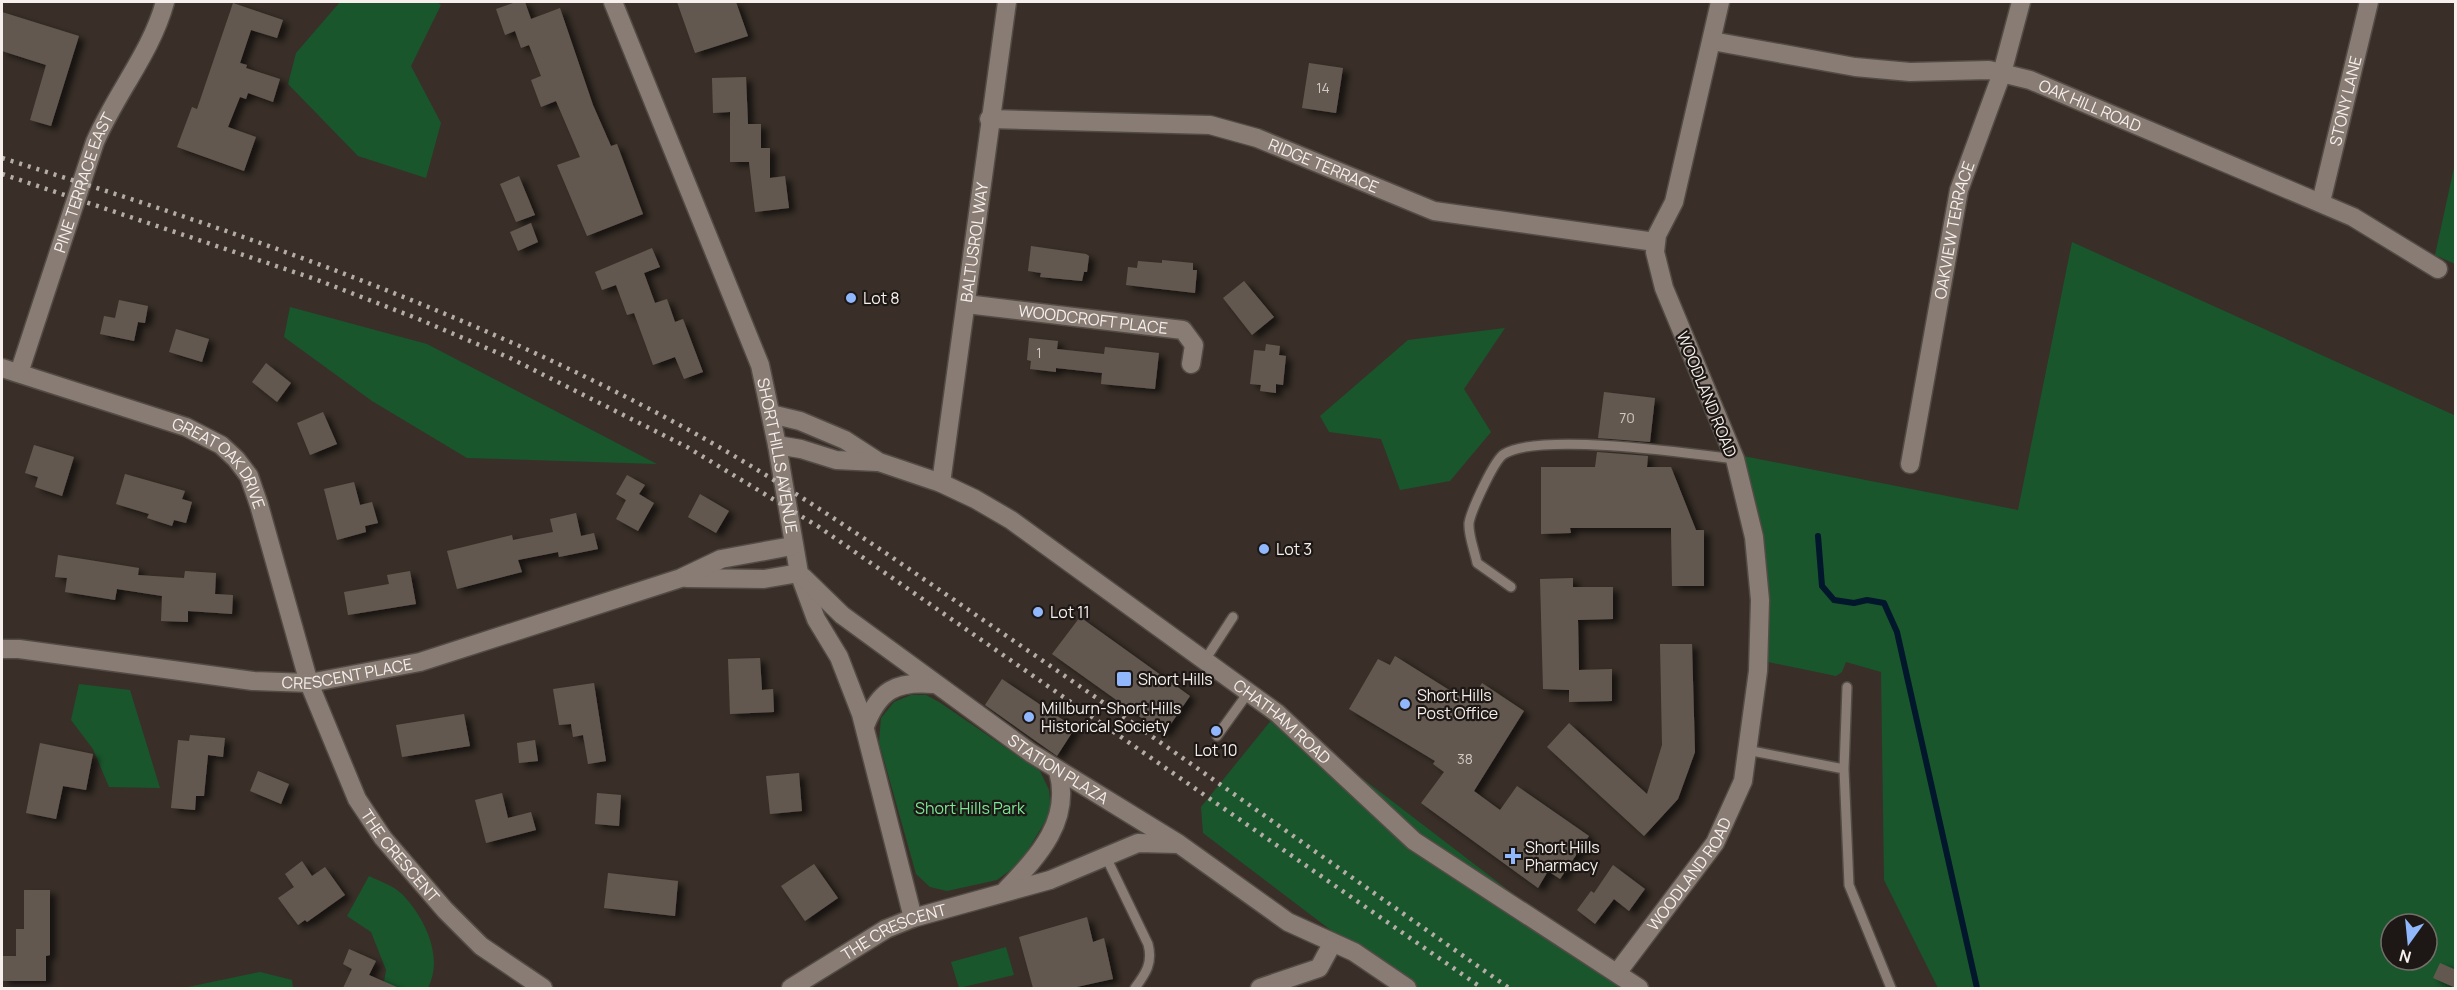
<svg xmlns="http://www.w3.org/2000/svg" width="2457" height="990" viewBox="0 0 2457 990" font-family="Manrope,sans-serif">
  <defs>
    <filter id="shadow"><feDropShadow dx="6" dy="4" stdDeviation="3" flood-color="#0009"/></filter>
  </defs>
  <rect width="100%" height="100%" fill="#392f28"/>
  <path fill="#19562c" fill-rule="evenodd" d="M340,2h97l4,3 -30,61 30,57 -15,55 -68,-22 -70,-72 8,-31z
    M2455,163v101l-20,-9z
    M2072,242l382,173 1,-2v575h-517l-54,-108 -3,-208 -35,-10 -4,10 -6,4 -78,-16 2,-60 -27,-146 285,56zM2391,924h36v36h-36z
    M290,307l137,37 230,120 -190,-6 -95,-57 -88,-64z
    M1505,328l-41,61 27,43 -41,49 -50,9 -19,-51 -52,-7 -9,-16 88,-76z
    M79,684l51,6 30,98 -51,-1 -16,-38 -22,-29z
    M911,695h15l13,7 101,69 9,19 2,22 -25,41 -14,16 -15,11 -50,11 -17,-4 -14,-13 -37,-132 2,-24 13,-16z
    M1277,713l273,209 98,66h-241l-204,-155 -2,-26z
    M369,876c10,5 25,10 33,18 23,24 42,63 26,94h-45l3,-18 -15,-38 -24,-16z
    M1006,947l8,28 -55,13 -8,-26z
    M260,972l32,8 1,8h-110z"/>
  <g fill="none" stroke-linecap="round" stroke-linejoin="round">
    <path stroke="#03172c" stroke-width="6" d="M1818,536l4,50 12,14 20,3 13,-3 17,3 13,29 80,356"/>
  </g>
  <path fill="#635950" filter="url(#shadow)" d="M516,2h9l6,17 29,-11 33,97 18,41 6,-2 26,70 -56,22 -30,-71 23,-8 -24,-56 -15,6 -10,-27 10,-4 -12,-31 -8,3 -6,-17 -10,4 -9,-26z
    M677,2h59l12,34 -53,17z
    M233,3l50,17 -6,18 -26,-8 -11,33 7,2 -1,3 34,11 -7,23 -25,-9 -2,6 -6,-2 -12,30 28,10 -12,34 -67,-24 15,-40 5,2z
    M2,12l77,24 -28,90 -21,-6 16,-55 -44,-14z
    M1309,63l34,5 -7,45 -34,-5z
    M746,77l2,47h13v24h9v30l15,-2 4,32 -34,4 -6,-50h-19v-50l-17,1 -1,-35z
    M519,176l16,39 -19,7 -16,-38z
    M531,223l7,19 -20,9 -8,-19z
    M1031,246l55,8 3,2 -2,16h-3l-2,9 -42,-4 1,-4 -13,-2z
    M652,248l8,19 -16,6 11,30 12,-4 8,23 8,-3 20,53 -19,7 -9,-22 -22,8 -19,-52 -7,2 -11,-30 -14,5 -7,-18z
    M1162,260l31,3v7h4l-2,23 -69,-8 2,-18 9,1 1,-7 24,2z
    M1244,281l30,36 -22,18 -29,-37z
    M119,300l29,6 -3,17 -7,-1 -4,19 -34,-7 4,-18 11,2z
    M176,329l33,10 -7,23 -33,-10z
    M1029,338l29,3 -1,8 47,5 1,-7 54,6 -4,36 -54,-5 1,-11 -46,-5v4l-26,-3 1,-8 -4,-1z
    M1266,344l14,2 -1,9 7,1 -3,29 -7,-1v9l-16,-2 1,-6 -11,-1 4,-34 11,1z
    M266,363l25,20 -14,19 -25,-20z
    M1604,392l51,6 -5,44 -52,-4z
    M323,412l14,32 -27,11 -13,-32z
    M34,445l40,12 -12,39 -27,-9 3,-10 -13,-4z
    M1597,452l51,4 -1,11h24l25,63h8v56h-32l-1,-58h-101l1,5 -30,1v-67h54z
    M125,474l60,17 -3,8 10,3 -6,21 -12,-3 -2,6 -25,-8 2,-4 -33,-10z
    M627,475l18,10 -6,9 15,9 -16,28 -22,-12 10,-19 -10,-6z
    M354,482l6,23 12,-3 6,21 -13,3 1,6 -29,8 -13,-51z
    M700,494l29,17 -13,22 -28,-16z
    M576,513l5,23 13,-3 4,16 -39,8 -1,-5 -40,8 4,12 -65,17 -10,-38 65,-16 1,5 40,-8 -3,-13z
    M58,555l81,13 -1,7 46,3 1,-7 31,2 -1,21 18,1 -1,19 -44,-3v11l-27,-1 1,-25 -45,-7 -2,11 -50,-8 2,-14 -12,-1z
    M410,571l6,33 -68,11 -4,-23 45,-8 -2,-9z
    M1573,578v9h40v32l-35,1 1,50 33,-1v32l-43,1v-12l-26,-1 -3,-110z
    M1080,617l110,79 -26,38 -112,-80z
    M1660,644h32l3,108 -17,47 -34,37 -97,-89 22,-24 78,71 15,-49z
    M1395,656l75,47 12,-20 42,28 -50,80 26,19 17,-24 72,50 -29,43 -12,-8 -10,17 -117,-85 23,-31 -11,-8 2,-3 -86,-52 29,-50 12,6z
    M760,658l2,32 11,-1 1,23 -44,2 -2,-55z
    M1002,679l73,49 -18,28 -72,-51z
    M594,683l12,78 -18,3 -5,-29 -10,2 -2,-13 -12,1 -6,-36z
    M464,714l6,32 -68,11 -6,-32z
    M190,735l35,3 -2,19 -15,-2 -4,41h-8l-1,14 -24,-2 7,-68 11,1z
    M535,740l3,21 -19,2 -2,-20z
    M40,743l53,11 -7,36 -23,-4 -7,33 -30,-6z
    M258,771l31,13 -8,20 -31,-13z
    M799,773l3,38 -32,3 -4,-38z
    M502,793l6,25 23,-6 5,18 -50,13 -11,-43z
    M597,793l24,2 -2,31 -24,-2z
    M302,861l10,15 13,-9 20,28 -38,27 -2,-2 -7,5 -20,-27 16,-11 -9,-13z
    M814,864l24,34 -33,23 -24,-35z
    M1613,865l32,24 -16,22 -15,-12 -19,25 -18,-14 14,-19 3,2z
    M608,873l70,8 -3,35 -71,-8z
    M24,890h26v65l-4,1v25h-44v-25h14v-27h8z
    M1087,917l6,25 11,-4 9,41 -41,9h-39l-14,-51z
    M349,949l27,12 -7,14 30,13h-56l9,-19 -9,-5z
    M2440,963l16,7v18l-23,-10z"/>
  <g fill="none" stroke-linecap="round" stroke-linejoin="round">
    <g stroke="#534b45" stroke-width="12">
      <path id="service" d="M1511,587l-34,-24c-2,-11 -9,-28 -8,-40 2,-12 25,-63 35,-69 36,-22 184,-1 231,5
        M1205,660l28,-43
        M1217,736l31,-43
        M1747,750l97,19 5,116 42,103
        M1844,769l3,-82
        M1105,855l43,89c5,19 -2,29 -13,44"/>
    </g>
    <g stroke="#534b45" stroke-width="21">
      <g id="minor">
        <path id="s1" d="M613,2l147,363 17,80 22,128 17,46 23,38 22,57 52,204"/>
        <path id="s2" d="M1712,41l143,26 55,5 79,-2 41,10 323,137 85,52"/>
        <path id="s3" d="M989,119l221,6 47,13 177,73 221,31"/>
        <path id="s4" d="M2321,202l48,-200"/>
        <path id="s5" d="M966,304l217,26 11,15 -3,19"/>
        <path id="s6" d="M2,368l184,59 35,18 15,14 13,17 10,29 50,178 48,116 26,39 62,72 36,36 62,42"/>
        <path id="s7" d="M19,373l76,-231c21,-49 56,-89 70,-140"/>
        <path id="s8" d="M771,414l29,7 45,19 34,22 62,21 34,16 36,21 266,193 137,128 225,147"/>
        <path d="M777,445l24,4 35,11 41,2"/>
        <path id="s9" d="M1910,464l49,-274 43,-117 19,-71"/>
        <path id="s10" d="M941,483l66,-481"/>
        <path id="s11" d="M803,577l39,38 189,138 148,91 109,78 66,30 53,36"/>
        <path d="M686,578l78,1 35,-6"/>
        <path id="s12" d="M2,649h17l234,32 56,2 111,-21 261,-84 40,-19 71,-13"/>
        <path d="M865,726c14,-36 31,-45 68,-42"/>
        <path d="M1006,890c32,-34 66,-69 52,-119"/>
        <path id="s13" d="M1617,973l98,-130 28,-62 15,-110 2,-71 -6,-63 -19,-78 -71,-171 -9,-36 2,-17 17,-33 46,-200"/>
        <path id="s14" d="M791,988l95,-59 27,-11 137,-38 88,-37 39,1"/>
        <path d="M1260,988l59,-20 13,-24"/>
      </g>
    </g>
    <use href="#service" stroke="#887c74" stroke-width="9"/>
    <use href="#minor" stroke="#887c74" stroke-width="18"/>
    <path stroke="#b4aca7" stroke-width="4.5" stroke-dasharray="3 6" stroke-linecap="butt" d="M2,158c238,74 475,155 694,276 102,57 197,124 293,190 175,119 347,243 520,364
      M2,174l313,105 101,39 94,40 177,89 132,80 663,461"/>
  </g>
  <g fill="#91b8fd" stroke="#1d1815" stroke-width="2">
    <circle cx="851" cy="298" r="6"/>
    <circle cx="1264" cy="549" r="6"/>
    <circle cx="1038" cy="612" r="6"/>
    <rect x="1116" y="671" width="16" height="16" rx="3"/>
    <circle cx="1405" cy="704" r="6"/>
    <circle cx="1029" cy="717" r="6"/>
    <circle cx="1216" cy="731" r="6"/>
    <path d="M1510 847h6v6h6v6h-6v6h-6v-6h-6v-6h6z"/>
  </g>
  <g text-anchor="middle" stroke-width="4.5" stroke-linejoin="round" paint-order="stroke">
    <g font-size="14" fill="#d1cac4">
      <text x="1323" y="93">14</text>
      <text x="1039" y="358">1</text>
      <text x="1627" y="423">70</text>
      <text x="1465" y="764">38</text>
    </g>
    <g font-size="16" fill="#f6efeb" stroke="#1d1815">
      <text dy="6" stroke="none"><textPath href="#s4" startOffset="104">STONY LANE</textPath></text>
      <text dy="6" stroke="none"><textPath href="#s2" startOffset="387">OAK HILL ROAD</textPath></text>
      <text dy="6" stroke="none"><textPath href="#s3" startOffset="342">RIDGE TERRACE</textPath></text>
      <text dy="6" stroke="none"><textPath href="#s7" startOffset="201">PINE TERRACE EAST</textPath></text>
      <text dy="6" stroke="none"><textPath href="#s9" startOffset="238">OAKVIEW TERRACE</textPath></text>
      <text dy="6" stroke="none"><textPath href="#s10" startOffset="243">BALTUSROL WAY</textPath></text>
      <text dy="6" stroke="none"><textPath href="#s5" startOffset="128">WOODCROFT PLACE</textPath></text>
      <text transform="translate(1707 394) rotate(68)" y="6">WOODLAND ROAD</text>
      <text dy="6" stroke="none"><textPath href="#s1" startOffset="484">SHORT HILLS AVENUE</textPath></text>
      <text dy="6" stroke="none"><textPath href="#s6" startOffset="244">GREAT OAK DRIVE</textPath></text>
      <text dy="6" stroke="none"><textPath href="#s12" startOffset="348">CRESCENT PLACE</textPath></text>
      <text dy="6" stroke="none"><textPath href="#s8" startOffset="602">CHATHAM ROAD</textPath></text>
      <text dy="6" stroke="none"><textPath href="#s11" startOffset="320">STATION PLAZA</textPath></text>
      <text dy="6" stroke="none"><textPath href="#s6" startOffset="687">THE CRESCENT</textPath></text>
      <text dy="6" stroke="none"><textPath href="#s13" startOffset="123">WOODLAND ROAD</textPath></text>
      <text dy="6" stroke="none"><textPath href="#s14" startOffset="118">THE CRESCENT</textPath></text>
    </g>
    <g font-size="16" fill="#f6efeb" stroke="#1d1815" text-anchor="start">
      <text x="863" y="304">Lot 8</text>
      <text x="1276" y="555">Lot 3</text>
      <text x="1050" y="618">Lot 11</text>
      <text x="1138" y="685">Short Hills</text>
      <text x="1417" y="701">Short Hills<tspan x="1417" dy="18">Post Office</tspan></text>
      <text x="1041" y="714">Millburn-Short Hills<tspan x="1041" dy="18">Historical Society</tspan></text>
      <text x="1216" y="756" text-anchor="middle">Lot 10</text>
      <text x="1525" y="853">Short Hills<tspan x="1525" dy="18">Pharmacy</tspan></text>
    </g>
    <g font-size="16" fill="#7ae996" stroke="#1d1815">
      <text x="970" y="814">Short Hills Park</text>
    </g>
  </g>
  <rect width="2457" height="990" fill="none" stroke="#f6efeb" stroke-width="6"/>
  <g transform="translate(2409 942) rotate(195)"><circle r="28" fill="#1d1815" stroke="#746e6b" stroke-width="1.5"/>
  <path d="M0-4.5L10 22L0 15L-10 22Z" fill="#91b8fd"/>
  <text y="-9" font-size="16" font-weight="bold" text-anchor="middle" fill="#f6efeb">N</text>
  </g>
</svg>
